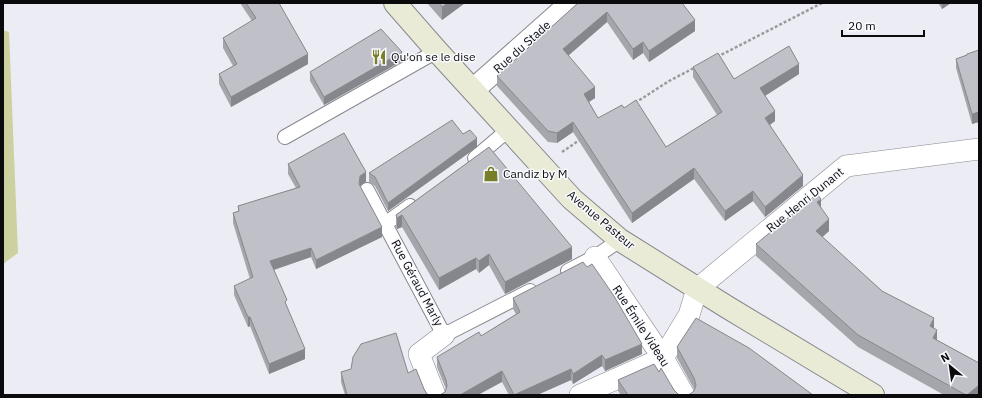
<svg xmlns="http://www.w3.org/2000/svg" width="982" height="398" viewBox="0 0 982 398" font-family="'IBM Plex Sans',sans-serif">
  <rect width="100%" height="100%" fill="#ececf4"/>
  <path fill="#ccd19f" d="M3,30l6,2 9,221 -15,11z"/>
  <g fill="none" stroke-linecap="round" stroke-linejoin="round">
    <g stroke="#88888f" stroke-width="16">
      <path id="service" d="M285,137l152,-86
        M475,158l33,-28
        M367,190l18,34
        M410,206l-25,18 59,111 86,-44
        M568,271l27,-14 25,-17"/>
    </g>
    <g stroke="#88888f" stroke-width="22">
      <path id="pedestrian" d="M595,257l68,101 21,37
        M435,395l-16,-41 25,-19
        M580,395l83,-37 26,-43 8,-26 149,-123 133,-17"/>
    </g>
    <g stroke="#88888f" stroke-width="24">
      <path id="minor" d="M473,90l98,-87"/>
    </g>
    <g stroke="#88888f" stroke-width="24">
      <path id="secondary" d="M395,3l42,48 135,148 48,41 107,67 146,88"/>
    </g>
    <path stroke="#9a9aa0" stroke-width="2.5" stroke-dasharray="3 2" stroke-linecap="butt" d="M717,57l105,-54
      M635,103l34,-22 25,-13
      M562,152l19,-13"/>
    <use href="#service" stroke="#fff" stroke-width="14"/>
    <use href="#pedestrian" stroke="#fff" stroke-width="21"/>
    <use href="#minor" stroke="#fff" stroke-width="22"/>
    <use href="#secondary" stroke="#e9ebd6" stroke-width="22"/>
  </g>
  <path fill="#a5a6ac" d="M240,3h39l29,61 -77,43 -12,-23v-10l14,-8 -10,-18v-10l29,-17z
    M427,3h38l-23,17z
    M578,3l117,28 -46,31 -6,-9 -10,7 -26,-38 -39,34 27,42 -6,4 9,16 26,-10 42,39 51,-32 -24,-38v-10l41,12 65,-5 -34,22 10,25 -5,4 33,61 -38,31 -12,-16 -28,20 -31,-42 -62,44 -59,-91 -16,11 -9,-1 -51,-56v-10z
    M938,3h13l-9,6z
    M979,50v72l-7,2 -16,-56v-9z
    M402,61l-78,44 -14,-24v-9z
    M463,134l14,13 -89,64 -13,-25 -6,-4v-9z
    M489,147l83,112 -67,35 -16,-29 -10,8 -3,-4 -37,21 -37,-63 -5,2 -1,-2v-12z
    M288,164l78,18 -6,4 22,51 -66,32 -5,-12 -37,13 31,89 -36,15 -19,-48 -2,1 -14,-32v-9l16,-7 -17,-56v-10l5,-2v-5l58,-18 -8,-14z
    M821,207l8,24 -7,6 60,54 52,37 3,12 42,23v32h-35l-86,-48 -102,-91v-12z
    M513,298l129,56 -37,17 -3,-5 -29,18 -2,-4 -34,15h-28l-7,-13 -57,10 1,-3 -9,-22v-10l44,-21 35,-22 -3,-5z
    M677,347l72,1 -55,43v-2l-17,-31z
    M341,372l67,1 16,16 3,5 3,1h-85l-4,-13z
    M659,372l15,18 4,4 2,1h-59l-3,-4v-11z"/>
  <path fill="#86878c" d="M448,3h17l-23,17v-13z
    M942,3h9l-9,6z
    M607,12v10l-44,38v-11z
    M695,20v11l-46,31v-11z
    M643,42v11l-10,7v-11z
    M402,52v9l-78,44v-8z
    M308,54v10l-77,43v-10z
    M799,64v10l-39,25v-11z
    M595,87v11l-11,7v-11z
    M775,111v10l-10,7v-10z
    M979,112v10l-7,2v-10z
    M573,122v10l-16,11v-10z
    M477,138v9l-89,64v-8z
    M694,168v11l-62,44v-10z
    M366,172v10l-6,4v-10z
    M803,175v11l-38,31v-10z
    M753,191v10l-28,20v-10z
    M821,199v12l-4,-9z
    M402,215v12l-5,2v-11z
    M829,219v12l-13,12v-12z
    M382,227v10l-66,32v-9z
    M572,247v12l-67,35v-12z
    M311,248v9l-41,14v-10z
    M489,254v11l-10,8v-12z
    M476,258v11l-37,21v-12z
    M248,317h2v9l-2,1z
    M934,318v12l-4,-4z
    M937,330v12l-4,-4z
    M642,344v10l-37,17v-11z
    M305,349v10l-36,15v-10z
    M602,355v11l-29,18v-10z
    M571,369v11l-34,15h-23z
    M502,371v11l-24,13h-18z
    M978,386v9h-11z"/>
  <path fill="#c0c1c8" stroke="#86878c" d="M246,3h33l29,51 -77,43 -12,-23 18,-10 -14,-26 33,-20z
    M439,3h9l-6,4z
    M578,3h104l13,17 -46,31 -6,-9 -10,7 -26,-37 -44,37 32,38 -11,7 14,24 24,-13 2,3 12,-8 30,47 56,-35 -29,-45 25,-14 16,26 55,-33 10,18 -39,24 15,23 -10,7 38,57 -38,32 -12,-16 -28,20 -31,-43 -62,45 -59,-91 -16,11 -9,-2 -51,-55z
    M381,29l21,23 -78,45 -14,-25z
    M979,50v62l-7,2 -16,-55 11,-4v-1z
    M452,120l11,14 7,-4 7,8 -89,65 -13,-26 -6,-4z
    M344,133l22,39 -6,4 -1,8 23,43 -66,33 -5,-12 -41,13 17,39 -2,2 20,47 -36,15 -19,-47h-2l-14,-31 19,-9 -20,-64 6,-2 -1,-5 62,-19 -12,-23z
    M489,147l83,100 -67,35 -16,-28 -10,7 -3,-3 -37,20 -37,-63 -5,3 -1,-3z
    M817,194l4,5 -4,3 12,17 -13,12 66,60 52,27 -4,8 7,4 -4,8 46,25v23h-1l-11,9h-1l-108,-60 -102,-91z
    M583,262l4,5 5,-3 22,32 28,48 -37,16 -3,-5 -29,19 -2,-5 -57,26 -12,-24 -42,24h-20l5,-3 2,-6 -1,-6 -9,-23 42,-25 2,4 39,-24 -7,-14z
    M696,318l53,30 64,47h-125l2,-1 4,-3 2,-6 -2,-7 -17,-31z
    M396,333l12,40 8,-4 8,20 3,5 3,1h-83l-6,-23 10,-3 2,-12 8,-13z
    M654,364l5,8 2,-4 13,22 4,4 2,1h-52l-10,-15z"/>
  <defs>
    <g id="restaurant-bare" transform="scale(1.2)"><path d="M-5-6h1v4h1v-4h1v4h1v-4h1v5L-1.5 .5V6h-2V.5L-5-1ZM5-6V6H3V1.5H1.5Q1.5-4 5-6Z" fill="#797e28" stroke="#f9fafe" stroke-width="2.5" paint-order="stroke"/></g>
    <g id="shop-bare" transform="scale(1.2)"><path d="M-5-2.5h2.3a2.7 3.5 0 0 1 5.4 0H5L5.5 6h-11ZM-1.5-2.5h3a1.5 2.3 0 0 0-3 0Z" fill="#797e28" stroke="#f9fafe" stroke-width="2.5" paint-order="stroke"/></g>
  </defs>
  <g fill-rule="evenodd">
    <use href="#restaurant-bare" x="379" y="57"/>
    <use href="#shop-bare" x="491" y="174"/>
  </g>
  <g text-anchor="middle" stroke-width="3" stroke-linejoin="round" paint-order="stroke">
    <g font-size="12" fill="#0b0b0e" stroke="#f9fafe">
      <text transform="translate(522 47) rotate(-42)" y="4">Rue du Stade</text>
      <text transform="translate(805 200) rotate(-39)" y="4">Rue Henri Dunant</text>
      <text transform="translate(601 220) rotate(40)" y="4">Avenue Pasteur</text>
      <text transform="translate(417 283) rotate(62)" y="4">Rue Géraud Marly</text>
      <text transform="translate(641 326) rotate(57)" y="4">Rue Émile Videau</text>
    </g>
    <g font-size="12" fill="#0b0b0e" stroke="#f9fafe" text-anchor="start">
      <text x="391" y="61">Qu'on se le dise</text>
      <text x="503" y="178">Candiz by M</text>
    </g>
  </g>
  <rect width="982" height="398" fill="none" stroke="#0b0b0e" stroke-width="8"/>
  <g transform="translate(950 366) rotate(331)" stroke="#f9fafe" stroke-width="3" paint-order="stroke">
  <path d="M0-3L7 15L0 10L-7 15Z" fill="#0b0b0e"/>
  <text y="-6" font-size="11" font-weight="bold" text-anchor="middle" fill="#0b0b0e">N</text>
  </g>
  <path d="M842 30v6h82v-6" fill="none" stroke="#0b0b0e" stroke-width="2"/>
  <text x="848" y="30" font-size="12" fill="#0b0b0e" stroke="#f9fafe" stroke-width="3" paint-order="stroke">20 m</text>
</svg>
